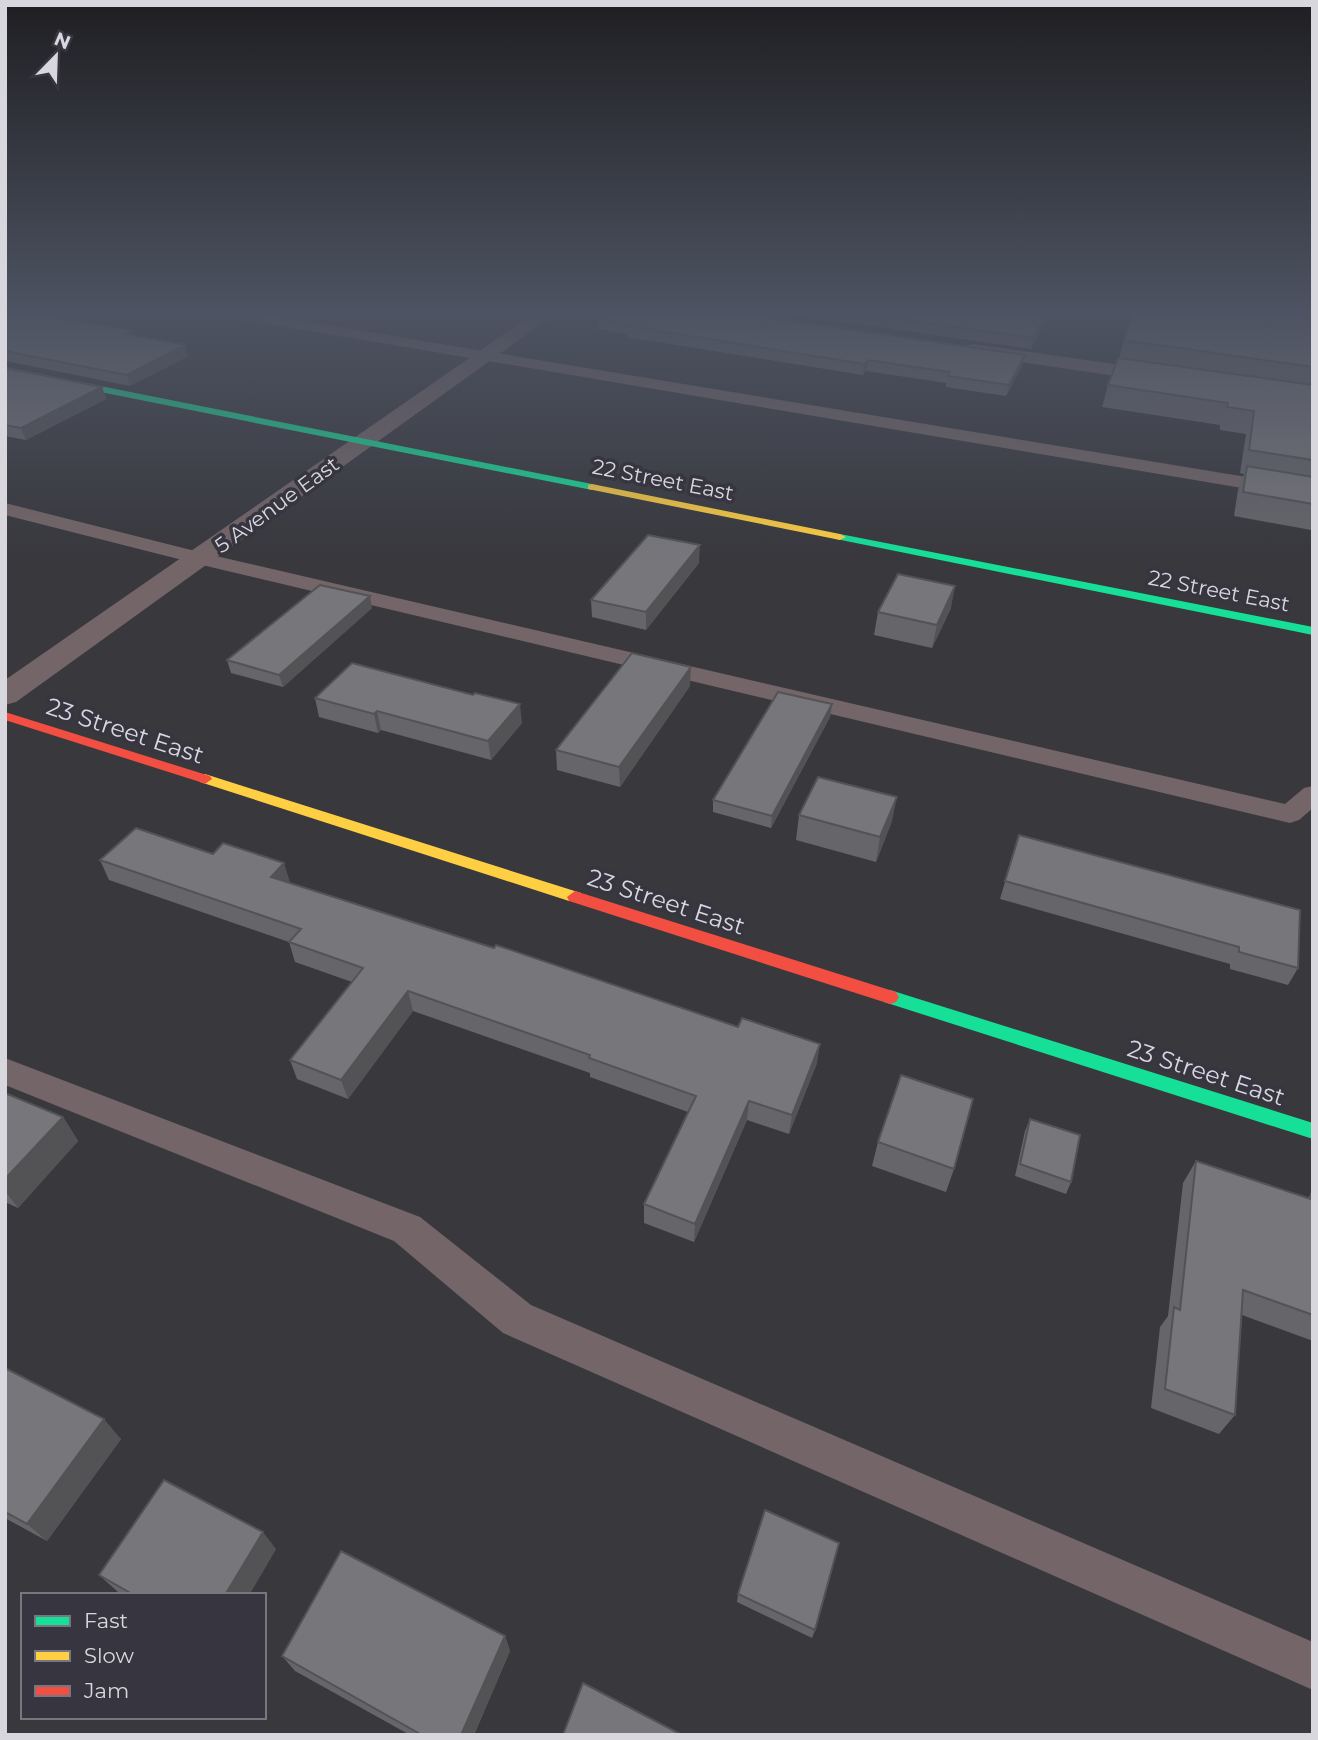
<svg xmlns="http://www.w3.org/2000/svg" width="1318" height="1740" viewBox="0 0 1318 1740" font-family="Montserrat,sans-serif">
  <rect width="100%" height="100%" fill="#38383d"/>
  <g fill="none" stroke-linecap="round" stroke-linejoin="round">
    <path fill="#746668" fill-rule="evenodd" d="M220,313h34l1059,175v12l-1086,-183z
      M5,503l198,50 1082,251 19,-16 9,-2v22l-14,12 -9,3 -1088,-258 -197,-50z
      M5,1058l415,159 111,88 782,337v48l-810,-357 -109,-92 -389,-156z"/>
    <path fill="#746668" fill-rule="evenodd" d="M534,313h22l-540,389 -11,3v-25z
      M973,344l190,27 8,1 3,5 -3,5 -8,1 -197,-29 -3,-4 3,-4z"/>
    <path fill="#16e098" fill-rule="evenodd" d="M5,367l587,117 5,3 -5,3 -587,-117z
      M840,534l473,93v8l-477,-96v-4z
      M890,990l423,133v16l-429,-137 -3,-5 3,-5z"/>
    <path fill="#ffcf43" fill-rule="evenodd" d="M592,484l248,50 6,3 -6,3 -252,-51v-4z
      M205,774l376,119 2,4 -2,4h-12l-369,-119 -2,-3z"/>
    <path fill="#f24e42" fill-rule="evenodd" d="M5,712l205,64 2,3 -7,5 -5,-2 -195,-62z
      M575,891l321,101 3,5 -3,5 -6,2 -321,-103 -2,-4z"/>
  </g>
  <path fill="#66656a" d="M5,313l129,18 1,5 53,20 -58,30 -124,-25z
    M783,313h267l-19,36z
    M1134,313h179v255l-2,-1v-37l-77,-14 4,-26 6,-16 -4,-1 6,-39 -26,-4v-5l-118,-18 6,-22 11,-27 5,-18z
    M598,319l424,47 -16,30 -60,-9v-4l-80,-12 -3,4 -236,-38v-3l-28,-5z
    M5,368l97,19 4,12 -80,41 -21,-4z
    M699,563l-53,67 -54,-13 -1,-17z
    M372,608l-89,79 -52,-14 -4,-13z
    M951,608l-19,40 -58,-13 4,-23z
    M690,686l-70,101 -63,-17 -1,-20z
    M315,698l207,25 -31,37 -110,-30 -3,3 -59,-16z
    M832,704l-2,13 -59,111 -58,-16v-12z
    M799,815l93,6 -16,41 -80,-22z
    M1019,835l279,133 -10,17 -58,-16v-5l-230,-65z
    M213,854l77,29 527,180 -28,71 -42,-14 -53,122 -50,-19v-19l44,-92 -98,-35v-4l-177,-62 -65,88 -51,-20 -7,-19 62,-78 -57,-20 -6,-20 -180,-62 -9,-20z
    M5,1093l58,24 15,24 -60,67 -13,-6z
    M1030,1119l41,63 -5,12 -51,-18 10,-45z
    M878,1142l76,27 -8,23 -74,-26z
    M1196,1161l112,37 3,-4 2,1v146l-71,-26 -7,100 -16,19 -68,-26 9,-81 8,-11 15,-133z
    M5,1368l116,71 -74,102 -42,-23z
    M276,1549l-27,46h-126l-5,-3 -19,-17z
    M738,1594l77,36 -3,8 -75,-36z
    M505,1636l5,15 -36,84h-64l-115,-64 -13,-15z"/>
  <path fill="#535356" d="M1046,313h4l-19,36 2,-11z
    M185,345l3,11 -58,30 -3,-11z
    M1025,355l-3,11 -16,30 3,-11z
    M868,360l-2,11 -3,4 1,-11z
    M102,387l4,12 -80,41 -5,-12z
    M700,545l-1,18 -53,67v-18z
    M955,586l-4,22 -19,40 5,-23z
    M370,596l2,12 -89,79 -4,-12z
    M691,667l-1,19 -70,101 -1,-20z
    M520,704l2,19 -31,37 -3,-19z
    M832,704l-2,13 -59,111 1,-12z
    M377,711l4,19 -3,3 -4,-19z
    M897,797l-5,24 -16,41 4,-25z
    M284,863l6,19 -19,-5z
    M408,991l5,20 -65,88 -7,-19z
    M820,1044l-3,19 -28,71 3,-19z
    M749,1101l-2,19 -53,122 1,-18z
    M63,1117l15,24 -60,67 -13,-17v-12z
    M104,1419l17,20 -74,102 -20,-17z
    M263,1532l13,17 -27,46h-24z
    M505,1636l5,15 -36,84h-13z"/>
  <path fill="#77767b" stroke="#535356" stroke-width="2" d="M5,313h27l102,18 -7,3 58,11 -58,30 -122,-24z
    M605,313h131l289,42 -16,30 -61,-9 2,-4 -82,-12 -4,4 -237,-38 3,-2 -32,-5z
    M857,313h189l-13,25z
    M1134,313h170l9,1v53l-189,-27z
    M1118,358l195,27v75l-64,-10 5,-39 -27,-4 1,-4 -120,-18z
    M5,368l97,19 -81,41 -16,-3z
    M1247,466l66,11v27l-70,-12z
    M648,535l52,10 -54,67 -55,-12z
    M898,574l57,12 -18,39 -59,-13z
    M320,585l50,11 -91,79 -52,-15z
    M632,653l59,14 -72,100 -63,-17z
    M352,663l121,32 2,-2 45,11 -32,37 -111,-30 -3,3 -59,-16z
    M778,692l54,12 -60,112 -59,-16z
    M818,777l79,20 -17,40 -81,-22z
    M136,828l77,26 10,-11 61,20 -13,14 223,71 2,-3 242,82 4,-9 78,26 -28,71 -43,-14 -54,123 -51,-20 52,-108 -107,-38 1,-3 -182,-64 -67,89 -51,-20 73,-92 -74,-26 12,-13 -201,-69z
    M1019,835l281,75 -2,58 -59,-16v-5l-234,-66z
    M901,1075l72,24 -19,70 -76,-27z
    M5,1093l58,24 -58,62z
    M1030,1119l50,16 -9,47 -51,-18z
    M1196,1161l115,38v-5l2,1v120l-70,-25 -8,125 -70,-26 9,-82 6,3z
    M5,1368l99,51 -77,105 -22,-12z
    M164,1480l99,52 -38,63h-91l-35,-20z
    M765,1510l74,33 -24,87 -77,-36z
    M341,1551l164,85 -44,99h-39l-140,-79z
    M583,1683l99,52h-119z"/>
  <linearGradient id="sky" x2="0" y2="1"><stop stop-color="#1f1f22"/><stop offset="0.56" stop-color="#4d5362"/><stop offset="1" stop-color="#4d5362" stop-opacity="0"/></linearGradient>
  <rect width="1318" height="557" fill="url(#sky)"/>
  <g text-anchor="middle" stroke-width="7" stroke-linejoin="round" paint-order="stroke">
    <g font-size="21" fill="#d9d7de" stroke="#373540">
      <text transform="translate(663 480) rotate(11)" y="7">22 Street East</text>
      <text transform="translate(277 505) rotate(-36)" y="7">5 Avenue East</text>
      <text transform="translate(1219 591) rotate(11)" y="7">22 Street East</text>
    </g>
    <g font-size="24" fill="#d9d7de" stroke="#373540">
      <text transform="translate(125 731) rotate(18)" y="8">23 Street East</text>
      <text transform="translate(666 902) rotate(18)" y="8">23 Street East</text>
      <text transform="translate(1206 1073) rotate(18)" y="8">23 Street East</text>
    </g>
  </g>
  <rect width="1318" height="1740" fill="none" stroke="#d9d7de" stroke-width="14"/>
  <rect x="21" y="1593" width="245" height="126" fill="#373540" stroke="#78767f" stroke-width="2"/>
  <rect x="35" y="1616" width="35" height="10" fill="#16e098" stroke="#78767f" stroke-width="2"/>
  <text x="84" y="1628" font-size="21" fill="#d9d7de">Fast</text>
  <rect x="35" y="1651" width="35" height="10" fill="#ffcf43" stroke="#78767f" stroke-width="2"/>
  <text x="84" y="1663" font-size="21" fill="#d9d7de">Slow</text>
  <rect x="35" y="1686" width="35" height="10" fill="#f24e42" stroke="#78767f" stroke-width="2"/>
  <text x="84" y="1698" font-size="21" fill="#d9d7de">Jam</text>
  <g transform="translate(56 56) rotate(23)" stroke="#373540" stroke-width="5" paint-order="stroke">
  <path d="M0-5L12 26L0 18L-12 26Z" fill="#d9d7de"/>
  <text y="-10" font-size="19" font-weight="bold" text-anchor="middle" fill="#d9d7de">N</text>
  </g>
</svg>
